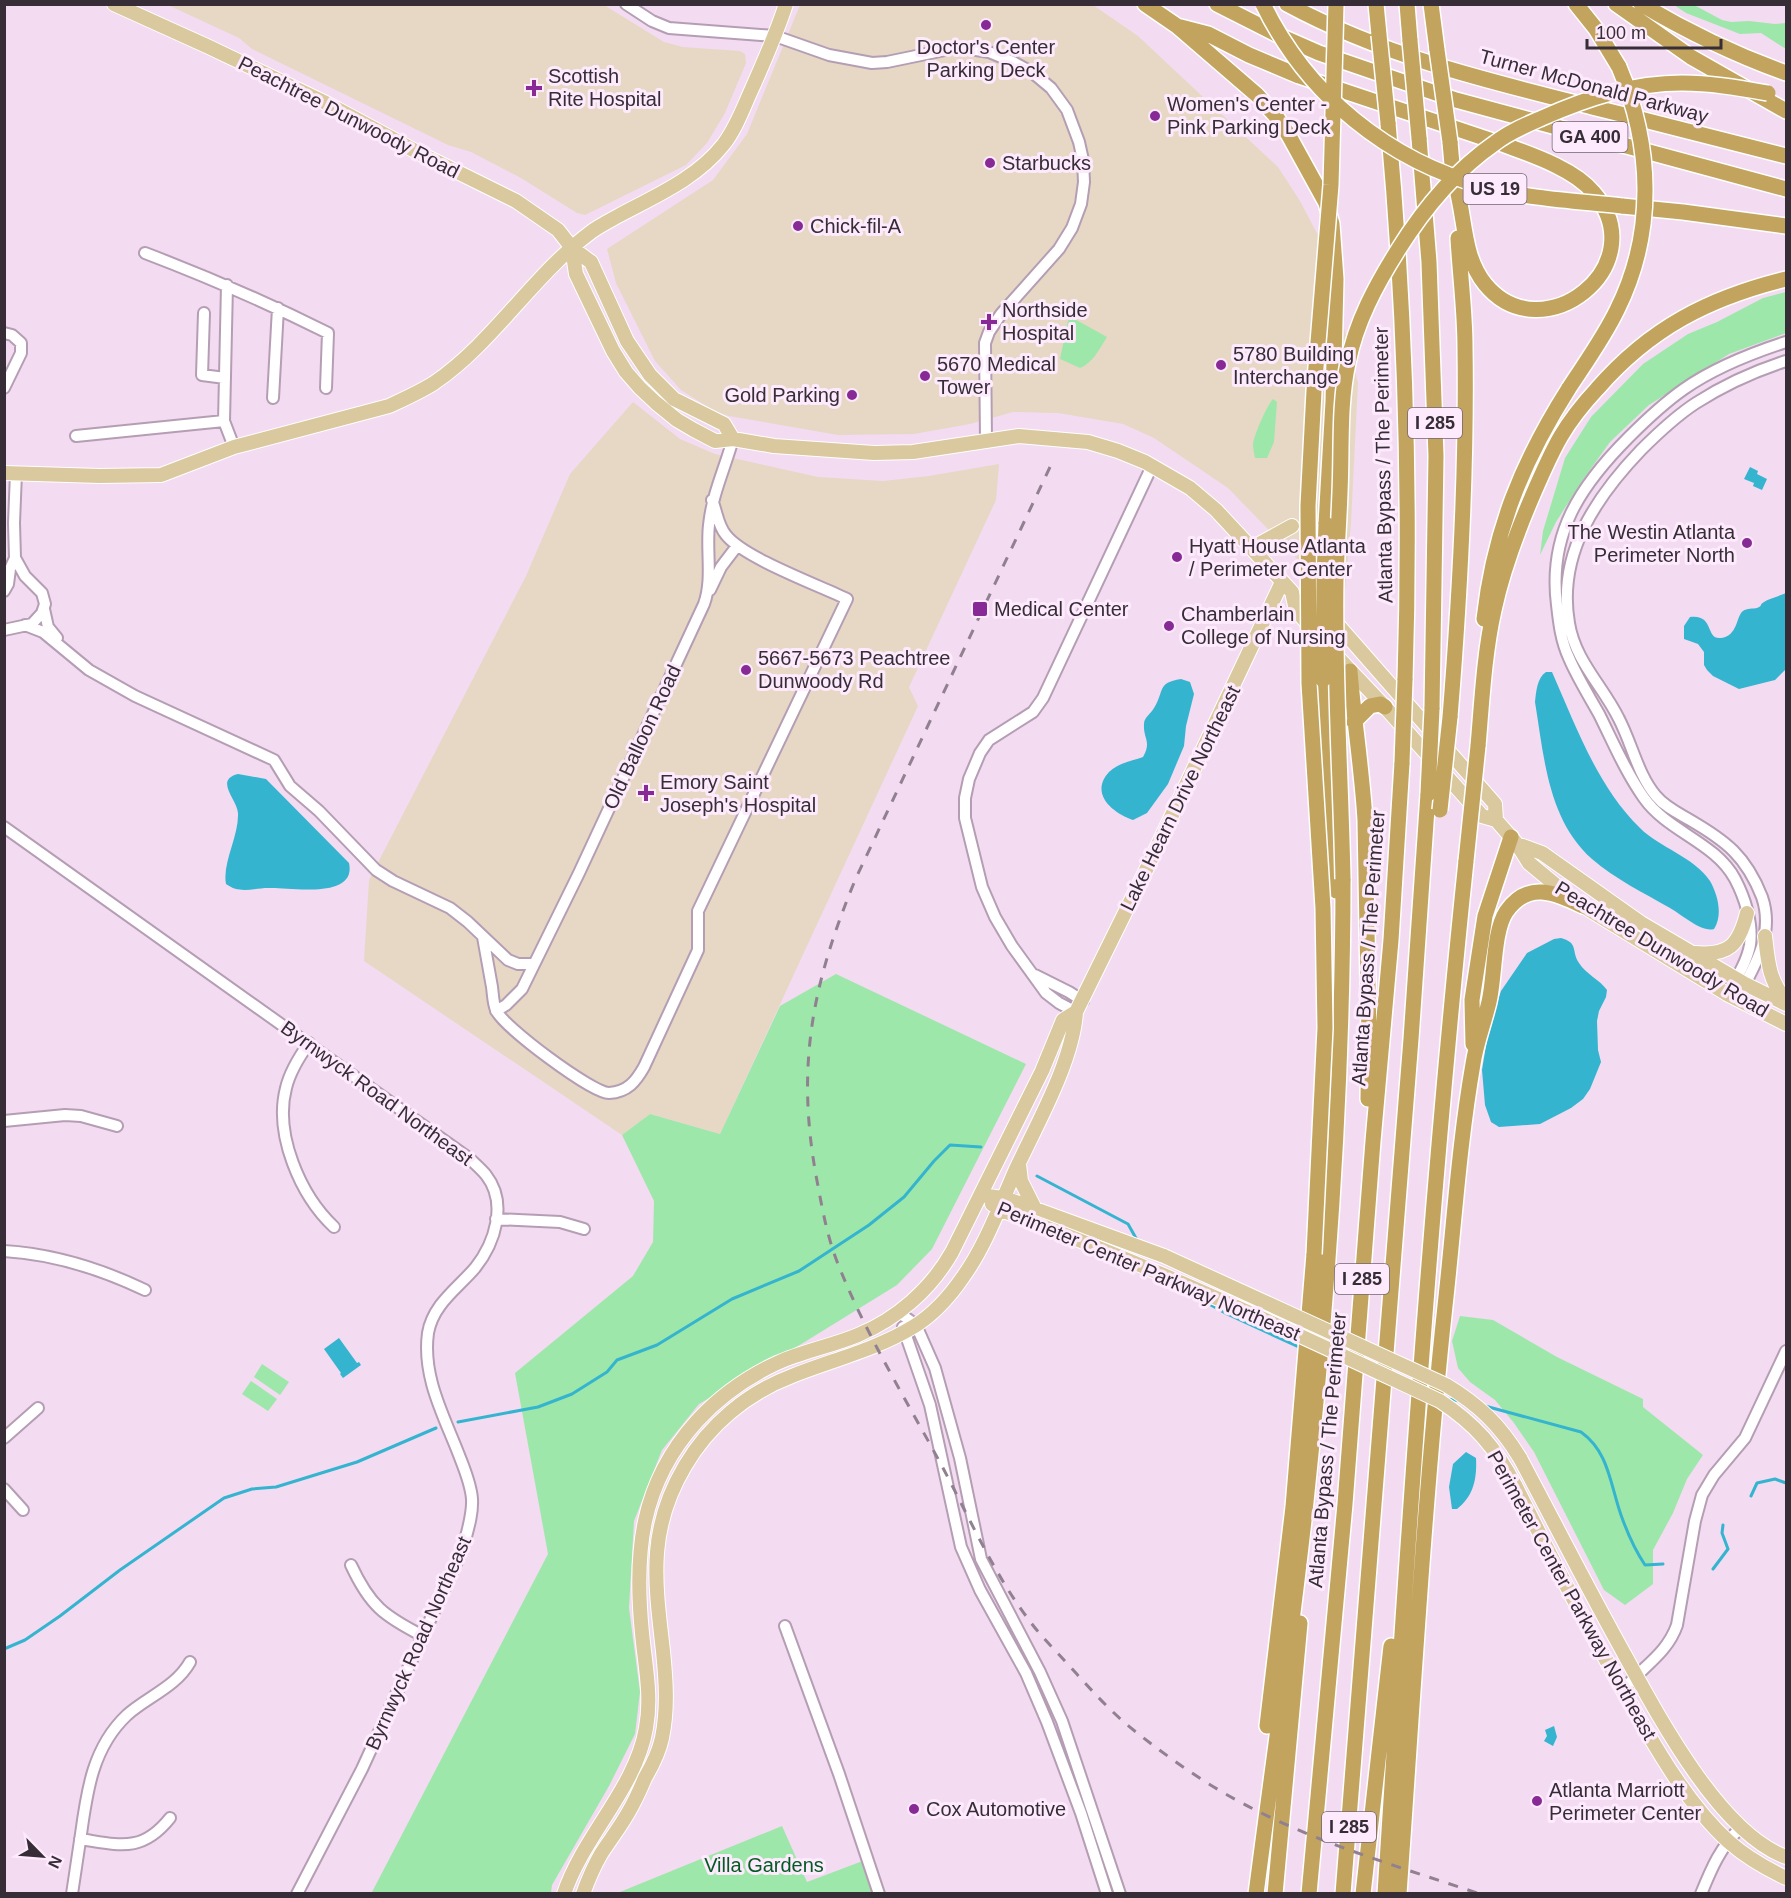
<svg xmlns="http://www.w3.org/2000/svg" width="1791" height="1898" viewBox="0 0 1791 1898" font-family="Arial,sans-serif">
  <rect width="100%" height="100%" fill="#f3dbf2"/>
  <path fill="#e6d8c5" d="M168,5h436l60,37 19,5 57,4 5,3 1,9 -21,50 -18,30 -21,22 -101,50 -8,-2 -56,-35 -50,-26 -23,-7 -196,-96 -13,-11z
    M800,5h293l45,31 140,131 22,34 23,44 35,138 -7,140 -8,89 -18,-17 -26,-34 -71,-73 -74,-50 -31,-14 -65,-11 -45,-1 -43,12 -56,10 -76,1 -109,-19 -13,-4 -35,-22 -26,-29 -39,-78 -9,-34 106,-69 34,-46z
    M633,402l47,37 35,15 103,23 65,4 46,-5 70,-12 -3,36 -87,187 9,19 -198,428 -70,-20 -28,21 -258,-174 5,-81 157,-304 44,-102z"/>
  <path fill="#9ee7aa" d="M1674,5h20l28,15 9,2 18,-1 26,3 11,-1v26l-25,-16 -21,1 -54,-21z
    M1786,292v41l-57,21 -80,51 -39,37 -28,39 -26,41 -16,33 3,-24 22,-73 26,-41 52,-53 45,-30 29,-12 46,-24z
    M1069,316l38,21c-7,11 -14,26 -27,31l-20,-9z
    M1273,399l4,3 -3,40 -7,16h-12c-1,-5 -2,-9 -2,-14 1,-9 14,-39 20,-45z
    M836,974l190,90 -94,185 -35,36 -94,58 -104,61 -37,46 -28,71 -5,87 11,84 -5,42 -26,52 -57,99 -1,8 -180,1 177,-340 -33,-181 118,-97 20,-34 1,-41 -32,-66 28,-21 70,20 60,-128z
    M1460,1316l33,4 64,37 86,42v8l60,48 -16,24 -14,34 -20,37v34l-28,21 -21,-15 -70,-138 -20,-29 -19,-23 -25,-18 -12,-14 -6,-27z
    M262,1364l27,18 -9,13 -26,-18z
    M251,1381l26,18 -9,12 -26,-17z
    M782,1826l25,56 61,-23 11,29 -13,6h-251z"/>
  <path fill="#35b4cf" d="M1750,467l8,4 -1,3 10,5 -5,11 -9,-4 1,-3 -10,-4z
    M1786,593v76l-11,11 -36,9 -26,-13 -6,-6 -3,-5v-13l-6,-8 -14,-5v-13l6,-9c25,-3 15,23 31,21 17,-2 15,-22 22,-27 4,-3 10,-2 14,-3 7,-3 1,-2 7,-6 6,-4 16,-6 22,-9z
    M1546,672h6c24,54 45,114 88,156 20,20 54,29 70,53 8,14 13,34 4,48 -12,4 -33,-15 -44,-21 -26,-15 -55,-29 -78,-49 -44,-39 -48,-102 -57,-157 1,-10 2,-24 11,-30z
    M1181,679l9,3 4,12 -8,32 -2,20 -16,38 -21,29 -14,7c-20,-7 -44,-26 -24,-48 9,-9 23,-11 34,-15 9,-16 0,-18 1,-33 0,-7 7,-10 10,-16 11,-17 2,-25 27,-29z
    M238,774l28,5 83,84c8,36 -58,25 -77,25 -18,-1 -31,7 -46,-4 -4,-21 13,-48 12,-71 -1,-14 -24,-33 0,-39z
    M1561,938c18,5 10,13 18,25 7,11 21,17 28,27l-1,7 -7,14 -2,10 1,29 3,12 -11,27 -7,10 -12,9 -31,16 -41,3 -8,-5 -6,-17 -3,-35 7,-43 12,-36 26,-38 27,-14z
    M339,1338l18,25 2,-1 2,3 -18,13 -3,-4 1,-1 -17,-24z
    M1466,1452l10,6c1,20 -2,38 -19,51h-5l-3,-22 4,-23z
    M1554,1726l3,11 -4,9 -9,-5 3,-5 -2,-6z"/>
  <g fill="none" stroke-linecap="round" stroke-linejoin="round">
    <path stroke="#35b4cf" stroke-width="3" d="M1037,1176l91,48 9,16
      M1191,1294l36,20 74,34
      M1447,1399l14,2
      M1485,1406l96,26c28,20 29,52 40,83 6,17 14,35 24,50l18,-1
      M458,1422l80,-15 34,-13 35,-22 10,-12 40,-15 75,-46 67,-28 70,-46 35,-28 30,-36 16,-16 31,2
      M1751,1496l6,-13 18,-4 11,4
      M1713,1569l15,-20 -6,-16 1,-8
      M4,1649l21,-9 35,-24 60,-46 104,-72 28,-9 24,-2 81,-25 79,-34"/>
    <g stroke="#b59eb4" stroke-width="14">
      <path id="minor" d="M626,4l26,17 17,7 106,8 54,19 43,8 15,-1 63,-13 13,-1 26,4 24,10 20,11 18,15 16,22 12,32 4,18 1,22 -3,22 -9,24 -13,21 -58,65 -12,18 -4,11 1,97
        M145,253c63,24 123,50 183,80l-2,55
        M227,285l-3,136 10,26
        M204,313l-2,62 23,3
        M4,333l8,2 9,8v10l-17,35
        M273,398l5,-90
        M76,436l148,-15
        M710,590l11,-23 16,-21
        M4,591l4,-7 2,-15 5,-11 -1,-35 2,-50
        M44,609l4,18 9,11
        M25,625l18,7 46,38 46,26 139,64 16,26 29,25 57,59 17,11 57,27 18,14 40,38 10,4h16
        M4,630l28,-6 10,-11 3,-9 -3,-11 -17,-17 -10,-18
        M4,827l466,332c5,5 11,10 16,16 22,28 9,68 -11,93 -17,20 -42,36 -47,65 -6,44 16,83 31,122 5,13 12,29 13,44 1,16 -5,33 -9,49l-101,221 -65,125
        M483,937c3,17 6,33 9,50 1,7 1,16 4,23 6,16 96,83 113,83 19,-1 27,-12 35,-26l54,-117v-39l149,-312c-29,-14 -103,-41 -121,-64 -8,-9 -9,-23 -14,-35
        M1035,975l34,17 14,9
        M1727,994c9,-15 20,-32 23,-49 3,-22 -5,-47 -15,-66 -20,-37 -67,-47 -91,-81 -18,-25 -31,-56 -45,-84 -10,-18 -22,-37 -30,-56 -8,-17 -10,-35 -12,-53 -9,-71 23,-119 72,-168 17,-17 35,-34 55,-48 30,-21 68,-36 102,-47
        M1737,999c17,-32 38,-64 25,-102 -16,-41 -36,-56 -72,-77 -12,-7 -25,-13 -34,-24 -18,-21 -24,-52 -37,-77 -16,-33 -44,-58 -50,-96 -12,-69 27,-126 72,-173 17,-17 35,-34 55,-47 28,-18 59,-32 90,-42
        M496,1011l10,-6 16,-16 57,-116 125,-269c9,-25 2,-54 5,-79 3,-30 16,-57 24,-86
        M1076,1012l-17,-9 -13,-10 -34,-47 -17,-29 -13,-30 -17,-69v-20l4,-19 11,-26 9,-13 44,-28 10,-14 109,-232
        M309,1043c-10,14 -19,28 -23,45 -12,46 14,107 48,139
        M4,1121l61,-6 16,1 36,10
        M496,1219l64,3 24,7
        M4,1251c50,3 97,18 141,39
        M898,1312l18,13 19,43 25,90 21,101 59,113 22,49 58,173
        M903,1327l27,78 31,142 19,43 46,83 21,49 34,91 26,81
        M4,1438l34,-30
        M4,1489l19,21
        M351,1565c19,41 33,51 72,71
        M785,1626l54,148 40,120
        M1623,1690c19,-23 44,-36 54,-65l18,-104 7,-26 12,-20 31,-37 41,-87
        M80,1839c40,6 62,14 90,-21
        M72,1894c3,-20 6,-40 9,-60 6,-44 12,-87 46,-119 20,-18 49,-28 63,-53
        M1701,1894c11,-27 19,-46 40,-67"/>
    </g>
    <g stroke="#fff" stroke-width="16">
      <path id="major" d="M114,4l95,43 119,57 91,49 97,48 42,29 14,18 19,14 36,79 23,34 24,24 50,25 9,15
        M572,248l4,26 37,77 13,21 14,16 16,15 21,17 17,10 21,11 18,-2 41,7 100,7 39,-1 106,-16 69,6 30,9 27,11 45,26 26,22 76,82 4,18 16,19
        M4,473l96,3 61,-1 73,-28 155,-41c15,-7 31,-14 45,-23 60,-41 98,-107 157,-151 8,-6 18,-11 27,-16 37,-20 78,-37 105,-71 12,-15 19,-34 27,-52 13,-29 26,-58 36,-89
        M1252,548l40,-22
        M1331,617l164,187 1,16
        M1331,650l54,57 97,109 14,4 21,24 12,19 29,24 25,19 144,88 59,30
        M1517,844l25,9 99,70 104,61 41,20
        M1765,936c3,27 4,44 21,65
        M1695,953c34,3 44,-8 52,-40
        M1019,1164l2,17 14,28
        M981,1195l22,3 16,5 145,53
        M992,1204l7,5 30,12
        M1520,1458c32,60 63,121 96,181 35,63 100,193 170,218
        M1515,1485c35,70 71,140 110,209 28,49 61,109 104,148 17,15 36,26 57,36
        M564,1894c19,-58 72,-106 82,-166 6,-32 -1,-63 -4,-95 -8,-80 -2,-149 55,-212 22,-24 50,-44 80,-58 26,-12 55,-17 81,-28 39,-16 73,-46 94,-83l90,-181 21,-51 13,-8
        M583,1894c5,-14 11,-28 18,-40 9,-14 19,-27 27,-41 7,-12 12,-23 17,-35 7,-12 14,-26 17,-40 6,-30 4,-57 1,-87 -8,-70 -16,-121 22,-185 24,-41 62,-73 107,-90 40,-16 83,-26 121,-49 20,-12 37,-31 50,-50 23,-32 37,-72 53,-108 21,-45 57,-108 60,-157l70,-142 136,-288"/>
    </g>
    <g stroke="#fff" stroke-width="18">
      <path id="highway" d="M1145,4l32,22 80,69 18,20 13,19 38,69 6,21 4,55 -3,123 -7,122
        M1217,4l61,31 41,18 137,47 330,89
        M1287,4c96,52 201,77 305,103 65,16 130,33 194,49
        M1376,4l3,31
        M1407,4l3,37
        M1431,4l6,46
        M1576,4l20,25 23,38
        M1616,4l75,53 95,54
        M1641,4c47,28 95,51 145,69
        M1177,26l31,8 41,21 50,21 206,69c27,10 69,24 88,47 64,73 -51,162 -108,92 -24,-30 -19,-70 -31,-105
        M1388,123c17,185 23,371 17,557
        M1419,138l10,124 7,194 -4,253
        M1450,142l4,45
        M1622,206l61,6 103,14
        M1484,619c10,-88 38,-157 85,-231
        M1350,671c4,50 12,99 15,149l4,219 -1,60
        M1323,680l13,211
        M1450,717c10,-123 17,-247 15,-370 0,-36 -5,-73 -7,-109
        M1354,722l16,-16 10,-2 5,3
        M1478,746c4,-45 6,-91 16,-136 9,-42 24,-81 41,-120 8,-18 16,-37 26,-54 10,-17 23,-33 36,-47 53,-61 112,-91 189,-110
        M1473,1044l-1,-44 13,-84 26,-79
        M1267,1726l26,-219 21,-253
        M1256,1894c17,-131 36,-261 50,-392 22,-206 37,-415 37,-623
        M1275,1894l25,-271
        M1309,1894l36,-390 28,-363 18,-201 11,-177
        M1343,1894l68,-855 17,-245
        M1363,1894l28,-248
        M1385,1894c22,-345 45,-690 81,-1033
        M1399,1894c14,-196 25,-393 46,-588 9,-80 14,-162 28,-242 3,-21 11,-41 16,-62 6,-25 4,-70 17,-90 22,-32 49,-19 77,-6"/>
    </g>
    <use href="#minor" stroke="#fff" stroke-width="10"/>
    <use href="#major" stroke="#dac89e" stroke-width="14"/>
    <use href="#highway" stroke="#c2a45e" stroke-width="15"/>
    <path stroke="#908090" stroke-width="3" stroke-dasharray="10 10" stroke-linecap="butt" d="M1050,467l-194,411c-45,108 -61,192 -38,308 5,27 10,53 20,78 28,71 69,137 105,204 27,51 51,106 86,152 10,14 23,27 35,40 23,25 45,51 72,72 33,26 68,51 106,71 74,40 158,64 238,91"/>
    <g stroke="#fff" stroke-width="16" stroke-linecap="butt">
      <path id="major-bridge" d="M1029,1221c140,52 276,117 411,180 35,23 55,46 75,84
        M1164,1256l282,129c33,20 54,40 74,73"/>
    </g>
    <g stroke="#fff" stroke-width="18" stroke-linecap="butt">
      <path id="highway-bridge" d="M1263,4c44,91 125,157 223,183 44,12 91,14 136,19
        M1379,35l9,88
        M1410,41l9,97
        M1437,50l13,92
        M1569,388c17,-26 35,-51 48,-78 39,-78 35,-165 2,-243
        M1323,680l1,-101 2,-55
        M1402,763l3,-83
        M1428,794l4,-85
        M1440,810l10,-93
        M1466,861l12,-115
        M1343,879c-2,-100 -9,-201 -7,-301 1,-29 3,-58 4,-86 2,-43 -1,-88 8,-129 8,-41 28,-78 50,-113 25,-40 58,-80 97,-107 14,-11 31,-18 47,-25 45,-20 91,-35 140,-35 29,0 57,5 86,10
        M1314,1254l11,-226 -2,-120 -14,-225 -1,-177 6,-115 17,-206 5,-181"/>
    </g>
    <use href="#major-bridge" stroke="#dac89e" stroke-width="14"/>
    <use href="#highway-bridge" stroke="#c2a45e" stroke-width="15"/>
  </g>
  <g fill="#872a95" stroke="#feeafd" stroke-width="2">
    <circle cx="986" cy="25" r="6"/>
    <path d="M531 79h6v6h6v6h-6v6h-6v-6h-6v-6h6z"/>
    <circle cx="1155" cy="116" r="6"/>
    <circle cx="990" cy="163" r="6"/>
    <circle cx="798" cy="226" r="6"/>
    <path d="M986 313h6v6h6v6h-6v6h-6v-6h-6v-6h6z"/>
    <circle cx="1221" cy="365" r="6"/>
    <circle cx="925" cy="376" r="6"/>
    <circle cx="852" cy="395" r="6"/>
    <circle cx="1747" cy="543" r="6"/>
    <circle cx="1177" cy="557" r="6"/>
    <rect x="972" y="601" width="16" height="16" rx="3"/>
    <circle cx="1169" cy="626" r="6"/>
    <circle cx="746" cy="670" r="6"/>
    <path d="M643 784h6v6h6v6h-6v6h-6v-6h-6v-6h6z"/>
    <circle cx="1537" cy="1801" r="6"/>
    <circle cx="914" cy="1809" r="6"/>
  </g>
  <g text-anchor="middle" stroke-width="6" stroke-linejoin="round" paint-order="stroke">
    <g fill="#feeafd" stroke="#726672" stroke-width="1.5">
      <rect x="1552.5" y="122" width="75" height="30" rx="4.5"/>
      <rect x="1463.5" y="174" width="63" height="30" rx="4.5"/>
      <rect x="1408" y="408" width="54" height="30" rx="4.5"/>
      <rect x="1335" y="1264" width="54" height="30" rx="4.5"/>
      <rect x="1322" y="1812" width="54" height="30" rx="4.5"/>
    </g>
    <g font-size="18" font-weight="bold" fill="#362d36">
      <text x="1590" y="143">GA 400</text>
      <text x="1495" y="195">US 19</text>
      <text x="1435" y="429">I 285</text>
      <text x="1362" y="1285">I 285</text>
      <text x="1349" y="1833">I 285</text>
    </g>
    <g font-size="20" fill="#362d36" stroke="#feeafd" text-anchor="start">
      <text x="986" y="54" text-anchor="middle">Doctor's Center<tspan x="986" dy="23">Parking Deck</tspan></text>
      <text x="548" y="83">Scottish<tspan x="548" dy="23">Rite Hospital</tspan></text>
      <text x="1167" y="111">Women's Center -<tspan x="1167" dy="23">Pink Parking Deck</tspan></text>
      <text x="1002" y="170">Starbucks</text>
      <text x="810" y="233">Chick-fil-A</text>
      <text x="1002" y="317">Northside<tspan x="1002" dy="23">Hospital</tspan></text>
      <text x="1233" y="361">5780 Building<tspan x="1233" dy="23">Interchange</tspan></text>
      <text x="937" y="371">5670 Medical<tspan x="937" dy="23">Tower</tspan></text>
      <text x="840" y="402" text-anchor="end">Gold Parking</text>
      <text x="1735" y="539" text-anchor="end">The Westin Atlanta<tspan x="1735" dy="23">Perimeter North</tspan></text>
      <text x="1189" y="553">Hyatt House Atlanta<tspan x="1189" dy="23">/ Perimeter Center</tspan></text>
      <text x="994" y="616">Medical Center</text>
      <text x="1181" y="621">Chamberlain<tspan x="1181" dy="23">College of Nursing</tspan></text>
      <text x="758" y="665">5667-5673 Peachtree<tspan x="758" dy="23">Dunwoody Rd</tspan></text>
      <text x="660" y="789">Emory Saint<tspan x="660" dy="23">Joseph's Hospital</tspan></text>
      <text x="1549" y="1797">Atlanta Marriott<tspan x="1549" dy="23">Perimeter Center</tspan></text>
      <text x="926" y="1816">Cox Automotive</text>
    </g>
    <g font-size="20" fill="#362d36" stroke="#feeafd">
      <text transform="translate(1594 86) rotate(15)" y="7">Turner McDonald Parkway</text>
      <text transform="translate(349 117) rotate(27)" y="7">Peachtree Dunwoody Road</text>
      <text transform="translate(1383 465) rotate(-91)" y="7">Atlanta Bypass / The Perimeter</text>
      <text transform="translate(642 737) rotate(-65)" y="7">Old Balloon Road</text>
      <text transform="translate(1180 798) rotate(-64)" y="7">Lake Hearn Drive Northeast</text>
      <text transform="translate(1368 948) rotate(-86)" y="7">Atlanta Bypass / The Perimeter</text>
      <text transform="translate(1662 949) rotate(31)" y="7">Peachtree Dunwoody Road</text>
      <text transform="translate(377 1093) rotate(36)" y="7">Byrnwyck Road Northeast</text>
      <text transform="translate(1149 1271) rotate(23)" y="7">Perimeter Center Parkway Northeast</text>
      <text transform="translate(1327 1450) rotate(-85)" y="7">Atlanta Bypass / The Perimeter</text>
      <text transform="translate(1572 1595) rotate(61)" y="7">Perimeter Center Parkway Northeast</text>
      <text transform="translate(418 1643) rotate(-66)" y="7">Byrnwyck Road Northeast</text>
    </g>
    <g font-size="20" fill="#045a23" stroke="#feeafd">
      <text x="764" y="1872">Villa Gardens</text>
    </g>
  </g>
  <rect width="1791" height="1898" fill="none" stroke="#362d36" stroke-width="12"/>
  <g transform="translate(42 1856) rotate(115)" stroke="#feeafd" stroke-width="4.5" paint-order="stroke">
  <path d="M0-4.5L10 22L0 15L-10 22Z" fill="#362d36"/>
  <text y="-9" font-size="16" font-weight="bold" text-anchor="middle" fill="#362d36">N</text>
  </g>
  <path d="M1587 39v9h134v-9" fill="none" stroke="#362d36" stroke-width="3"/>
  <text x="1596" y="39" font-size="18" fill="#362d36" stroke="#feeafd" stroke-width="4.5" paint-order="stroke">100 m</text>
</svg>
